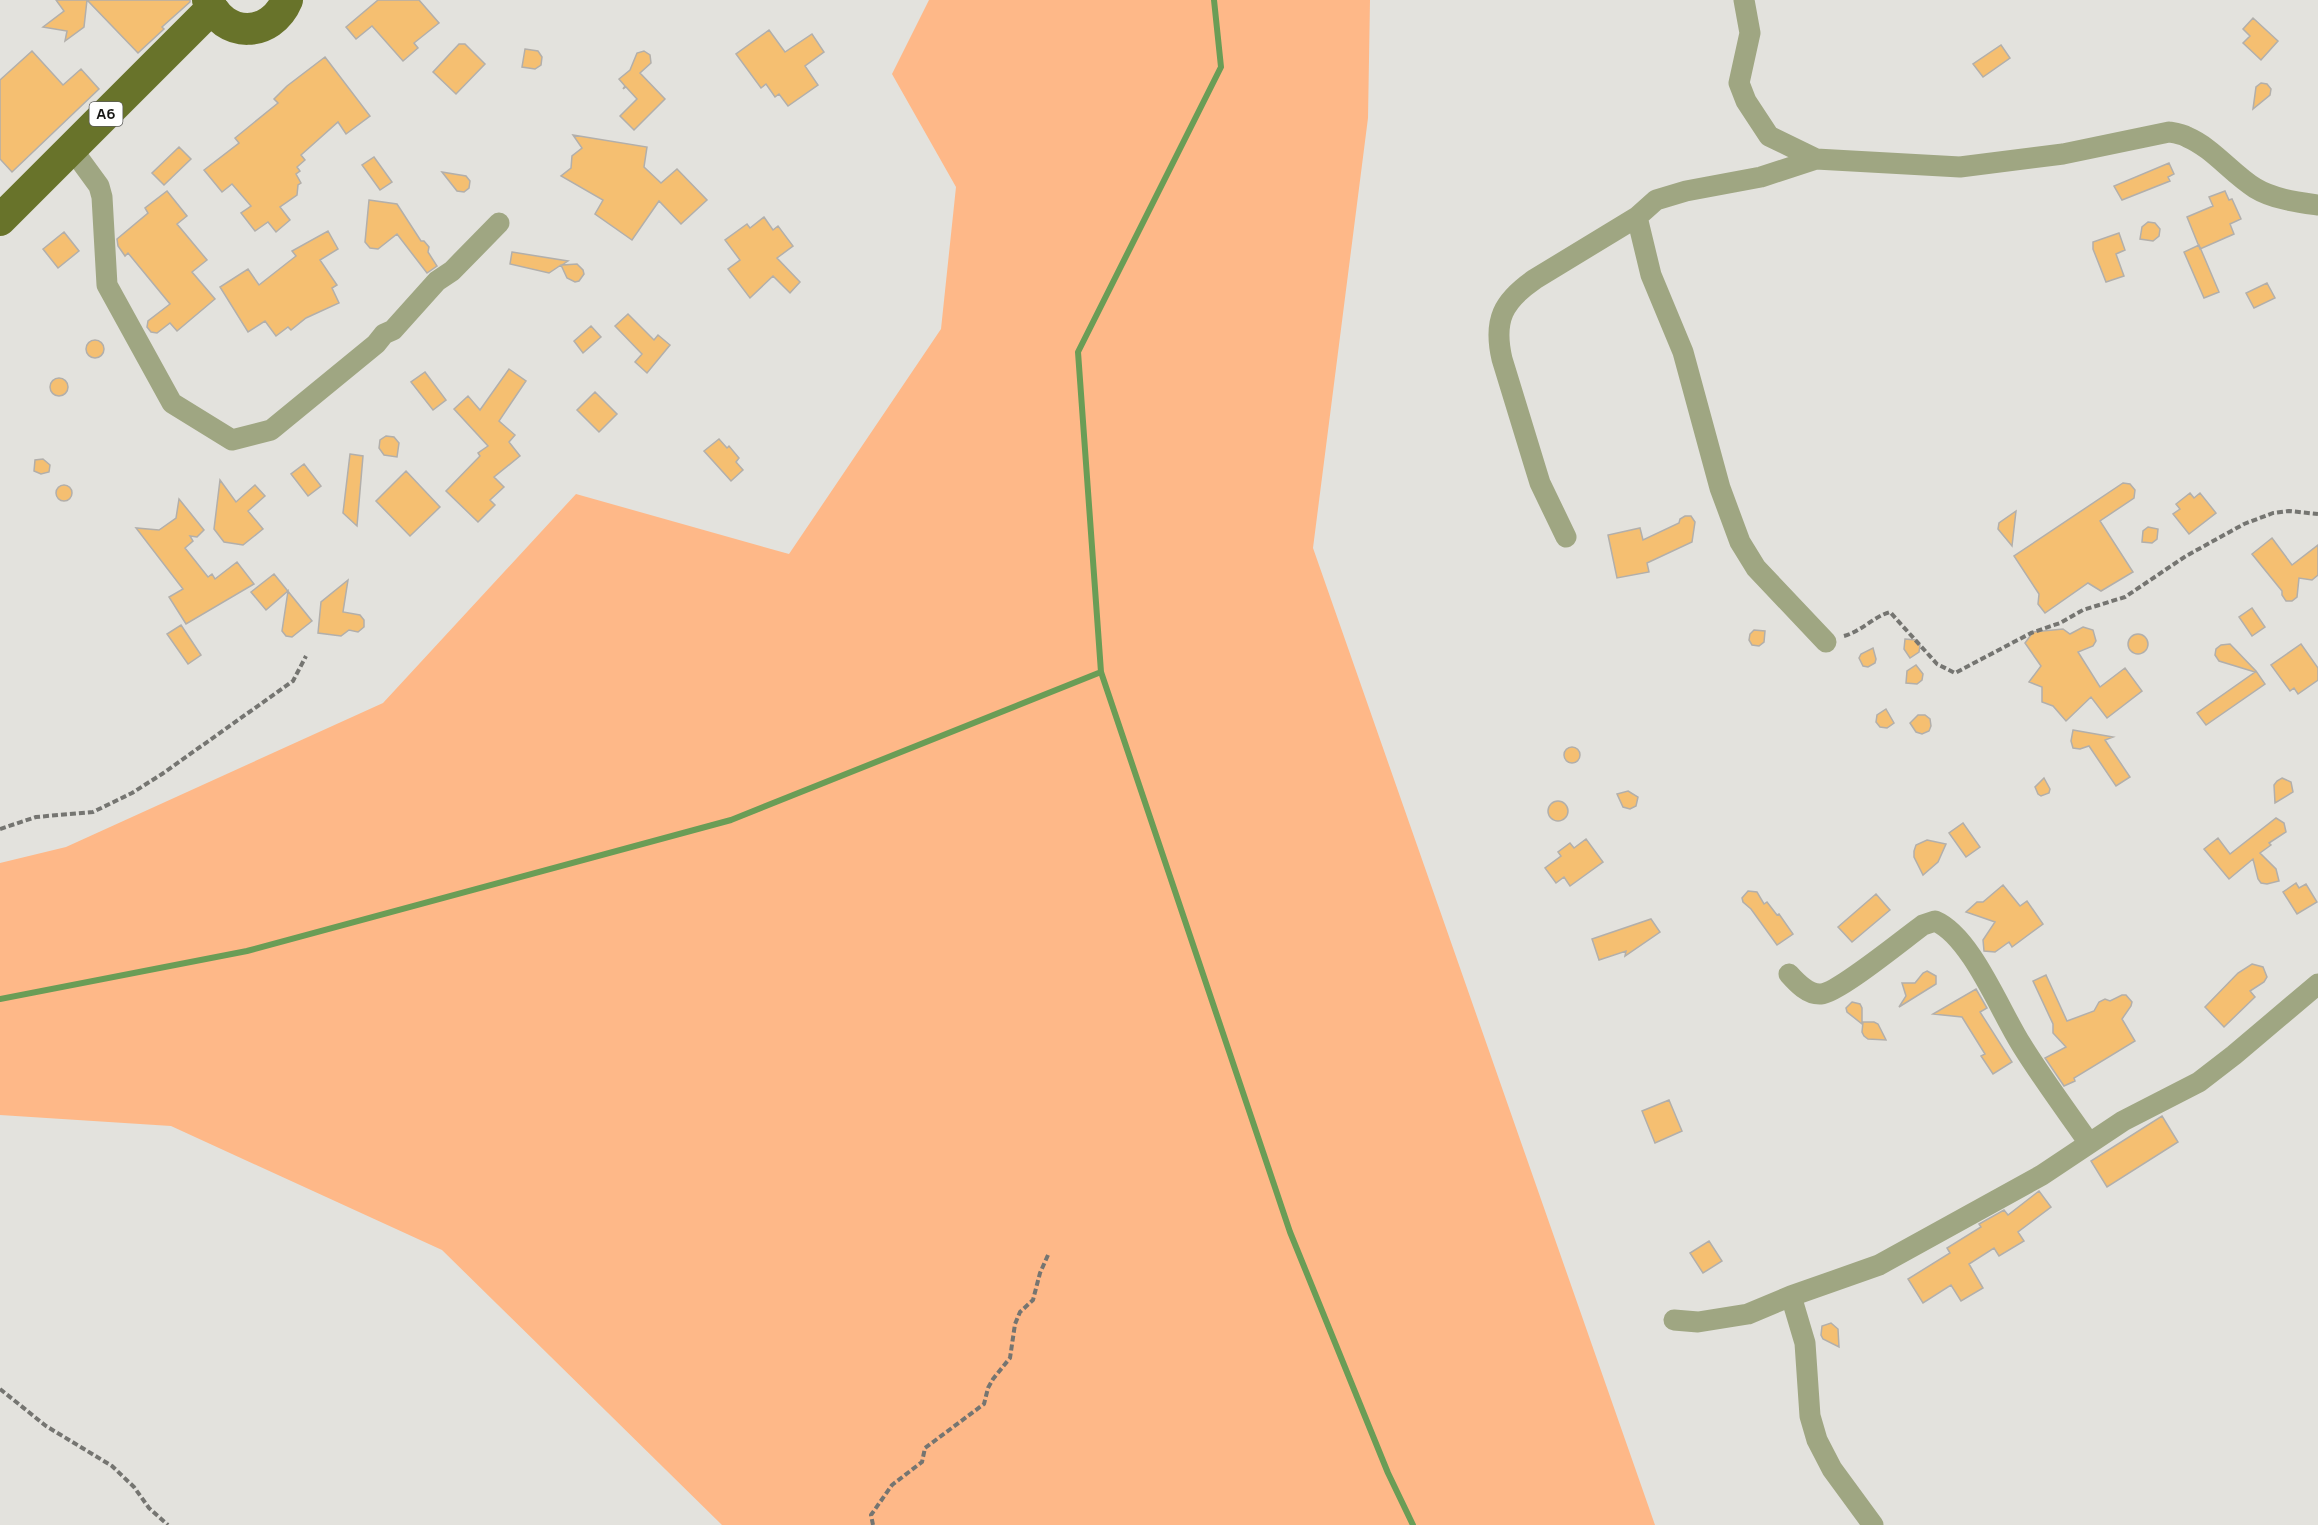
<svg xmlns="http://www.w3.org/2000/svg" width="2318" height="1525" viewBox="0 0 2318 1525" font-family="Manrope,sans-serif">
  <rect width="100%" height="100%" fill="#e3e2dd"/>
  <path fill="#feb888" d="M929,0h441l-2,118 -55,430 342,977h-933l-280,-275 -271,-124 -171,-11v-252l66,-16 317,-144 193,-209 213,60 152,-225 15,-142 -64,-113z"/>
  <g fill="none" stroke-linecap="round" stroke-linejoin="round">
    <path stroke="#6a9d56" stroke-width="6" d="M1214,0l7,67 -143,285 23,320 189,560 98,241 25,52
      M0,999l247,-48 484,-131 370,-148"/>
  </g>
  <path fill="#f5bf71" stroke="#b2afab" stroke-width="1.5" d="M56,0h134v2l-28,25 2,2 -26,24 -51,-53 -3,27 -19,14 2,-10 -24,-4 21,-16z
    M378,0h41l20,23 -25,20 4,5 -15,13 -31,-35 -16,13 -10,-12z
    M2253,18l25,23 -17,19 -18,-17 7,-7 -7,-7z
    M769,30l16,22 27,-18 12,18 -19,14 13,19 -30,21 -9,-12 -4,3 -9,-13 -5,4 -25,-34z
    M459,44h6l20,20 -29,30 -23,-22z
    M2001,45l9,13 -27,19 -10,-13z
    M525,49l13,2 4,6 -1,8 -6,4 -13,-2z
    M32,51l31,34 18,-16 18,20 -87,83 -12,-13v-79z
    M644,51l6,4 1,8 -11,10 25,26 -31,31 -14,-14 17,-17 -11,-12 -3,2 2,-3 -6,-7 11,-9 7,-17z
    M325,57l45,59 -24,18 -8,-12 -37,33 4,5 -8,7 3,4 -4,3 5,9 -3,2 -1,10 -17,12 10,13 -14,12 -8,-10 -13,9 -14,-18 10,-7 -19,-22 -10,8 -18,-22 35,-27 -4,-5 43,-35 -4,-4 13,-13z
    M2261,83l6,1 4,5 -1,6 -17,14 3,-22z
    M573,135l74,12 -3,20 17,16 16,-14 30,31 -26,24 -22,-23 -27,39 -37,-26 8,-14 -42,-24 10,-8 1,-12 10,-8z
    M179,147l12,12 -27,26 -12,-12z
    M374,157l18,25 -12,8 -18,-25z
    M2169,163l5,11 -6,3 2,4 -48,19 -8,-14z
    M442,172l24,4 4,5 -1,7 -5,4 -7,-1z
    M167,191l20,25 -10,8 30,36 -15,12 23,27 -38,32 -7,-8 -13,10 -6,-1 -4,-5 1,-6 22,-17 -42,-51 -3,3 -7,-10 -1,-7 31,-26 -3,-5z
    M2225,191l4,9 3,-1 9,20 -11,5 4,10 -34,15 -13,-32 26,-11 -4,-9z
    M369,200l28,4 24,37h3l5,6 -1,5 9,14 -10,7 -30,-39 -19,15 -8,-1 -5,-6z
    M764,217l9,13 5,-4 15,20 -16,12 23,24 -10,11 -17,-17 -23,22 -22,-29 12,-9 -15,-20 22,-16 3,4z
    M2148,222l7,1 5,6 -1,7 -6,5 -13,-2 2,-12z
    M328,231l10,18 -18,11 17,25 -5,3 7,15 -33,15 -15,12 -3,-3 -12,9 -11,-15 -17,11 -28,-45 28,-18 11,16 37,-29 -4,-5z
    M64,232l15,19 -21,17 -15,-19z
    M2119,233l6,17 -9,4 8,22 -18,6 -13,-33v-7z
    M2199,245l20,47 -15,6 -20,-46z
    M512,252l56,9 -6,4 15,-1 6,6 1,4 -5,7 -4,1 -8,-4 -6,-13 -12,8 -39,-9z
    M2267,283l8,15 -21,10 -8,-15z
    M628,314l26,26 4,-5 12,10 -23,28 -12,-11 7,-8 -27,-28z
    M591,326l10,11 -18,16 -9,-12z
    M86 349a9 9 0 1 1 18 0a9 9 0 1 1-18 0Z
    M509,369l17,12 -27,40 16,14 -6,7 11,14 -26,21 10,10 -14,13 5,5 -17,17 -32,-31 34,-35 -2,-3 10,-7 -34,-37 14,-13 12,14z
    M425,372l21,28 -13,10 -22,-28z
    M50 387a9 9 0 1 1 18 0a9 9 0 1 1-18 0Z
    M595,392l22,22 -18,18 -22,-22z
    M386,436l8,1 5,6 -2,14 -13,-2 -5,-7 1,-8z
    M719,439l8,9 2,-2 10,12 -3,4 7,8 -12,11 -27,-30z
    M350,454l13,2 -6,70 -14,-13z
    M43,459l7,6 -1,7 -8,2 -7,-3 1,-11z
    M304,464l17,22 -13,10 -17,-22z
    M406,471l34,36 -30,29 -34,-35z
    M220,480l16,22 19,-17 10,11 -17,15 15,18 -20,16 -19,-3 -10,-13z
    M2123,483l7,1 5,6 -1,8 -34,23 33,51 -32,19 -13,-8 -43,30 -7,-9 1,-10 -25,-38z
    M56 493a8 8 0 1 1 16 0a8 8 0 1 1-16 0Z
    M2190,493l4,5 6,-5 16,20 -27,21 -16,-20 7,-5 -4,-5z
    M179,499l25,31 -7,7 -7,-1 3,5 -8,7 23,29 4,-3 3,5 22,-17 17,22 -68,40 -17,-27 14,-8 -47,-61 23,2 17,-12z
    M2016,511l-4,35 -14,-17 1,-6z
    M1685,516h6l4,6 -3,20 -45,21 2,9 -32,6 -9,-43 32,-7 3,12 36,-17 1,-4z
    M2148,527l10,2 -1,10 -5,4 -10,-1 1,-11z
    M2272,538l20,27 26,-20v30l-6,5 -13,-2 -2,19 -5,4h-6l-4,-6v-4l-30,-37z
    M274,574l38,47 -20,16 -6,-1 -4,-5 6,-40 -22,19 -15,-18z
    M348,580l-5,32 17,3 4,5v7l-6,5 -9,-2 -8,6 -23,-3 3,-31z
    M2252,608l13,19 -13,9 -13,-19z
    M181,625l20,30 -13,9 -21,-30z
    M2083,627l10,3 3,11 -3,5 -15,6 22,35 25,-19 17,23 -35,27 -16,-21 -25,24 -13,-15 -11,-4v-15l-13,-5 12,-16 -16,-23 8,-11 30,-3 7,5z
    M1754,630l11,1 -1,11 -5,4 -7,-1 -3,-5 1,-6z
    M2128 644a10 10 0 1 1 20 0a10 10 0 1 1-20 0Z
    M1905,639l11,1 4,5 -1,7 -9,6 -6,-9z
    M2230,644l26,27 9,13 -59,41 -9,-12 58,-41 -36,-11 -4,-6 1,-6 5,-4z
    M2301,644l17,24v12l-20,14 -4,-6 -4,3 -19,-26z
    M1873,648l3,11 -1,4 -7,4 -5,-1 -4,-8 2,-4z
    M1916,665l7,9 -1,6 -5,4 -11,-1 1,-12z
    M1886,709l8,14 -7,5 -7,-1 -4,-5 1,-7z
    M1918,715h7l5,4 1,7 -2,5 -7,3 -6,-2 -6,-9z
    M2073,730l40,7 -8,3 25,37 -14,9 -27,-40 -9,3 -7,-1 -2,-7z
    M1564 755a8 8 0 1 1 16 0a8 8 0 1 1-16 0Z
    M2044,778l6,11 -1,4 -8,3 -3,-2 -3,-7z
    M2282,778l9,4 2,10 -18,11 -1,-18 3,-4z
    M1628,791l10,6 -2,9 -6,3 -7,-2 -6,-13z
    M1548 811a10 10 0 1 1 20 0a10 10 0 1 1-20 0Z
    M2276,818l8,5 2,9 -17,11 2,2 -11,8 16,16 3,12 -12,3 -6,-1 -3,-4 -5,-20 -24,20 -25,-30 14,-11 12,16z
    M1963,823l17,24 -14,10 -17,-24z
    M1586,839l17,23 -33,24 -6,-9 -8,6 -11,-15 16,-12 -3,-4 12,-9 4,5z
    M1927,840l19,4 -8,18 -15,13 -9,-18v-6l2,-6z
    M2296,883l3,5 7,-4 11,18 -20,12 -14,-22z
    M2003,885l17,21 7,-5 16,23 -31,23 -3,-5 -14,10 -11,-1 -1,-11 12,-18 -29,-10 11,-10h6z
    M1748,891l9,1 7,12 3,-2 10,13 2,-1 14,20 -16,11 -26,-36 -8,-7 -1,-4z
    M1876,894l14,16 -38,32 -14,-15z
    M1651,919l9,13 -35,24 1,-5 -27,9 -7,-21z
    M2252,964l11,3 4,10 -3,5 -14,9 5,6 -31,30 -19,-20 33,-34z
    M1927,971l9,5v8l-37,23 7,-11 -4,-13h13l8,-10z
    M2046,975l21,46 27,-10 5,-9 6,-3 5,2 12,-6h4l6,7 -1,4 -9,13 13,22 -61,37 1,3 -11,5 -19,-28 21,-11 -13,-14v-9l-20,-43z
    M1976,989l11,19 -7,4 32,50 -19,12 -12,-18 4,-2 -23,-37 -29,-3z
    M1852,1002l8,2 2,4v16l-15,-12 -1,-4z
    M1863,1022h11l4,2 8,16 -18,-1 -4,-3 -2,-4z
    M1669,1100l13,31 -27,12 -13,-32z
    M2162,1116l16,26 -71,45 -16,-26z
    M2039,1191l12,16 -33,25 6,9 -25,15 -5,-8 -25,16 14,24 -22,13 -10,-16 -28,18 -15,-24 42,-26 -3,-5 34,-21 -2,-3 25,-14 4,5z
    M1709,1241l13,20 -19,12 -13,-20z
    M1831,1323l7,6 1,18 -16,-8 -2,-4 1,-9z"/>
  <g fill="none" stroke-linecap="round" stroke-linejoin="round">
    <path stroke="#757571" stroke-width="4" stroke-dasharray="6 3" stroke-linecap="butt" d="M1844,636c18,-5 29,-19 46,-24l47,52 18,9 76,-40 29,-10 23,-13 42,-13 61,-41 58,-32 29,-11 16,-2 29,3
      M0,829l36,-12 57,-5 39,-19 30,-19 131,-93 13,-25
      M0,1389l46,37 66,40 22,21 15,21 19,17
      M873,1525l-2,-10 21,-30 30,-23 3,-14 59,-44 4,-16 5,-9 17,-21 5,-34 5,-12 13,-12 7,-27 8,-18"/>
    <path stroke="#9fa682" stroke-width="21" d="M1744,0l6,33 -11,50 7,18 23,35 47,23 144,8 103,-13 106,-22c6,1 13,2 18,5 26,11 44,36 68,51 18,11 42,14 63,17
      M72,149l27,37 3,11 5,88 65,118 60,37 39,-10 105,-86 8,-10 9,-4 44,-49 15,-10 47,-48
      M1637,217l14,58 32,77 37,136 20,54 16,26 70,74
      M1566,537l-26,-54 -38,-124c-9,-39 1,-58 33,-80l102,-62 19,-17 30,-9 75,-14 55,-18
      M1789,974c8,9 19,21 32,20 17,-1 84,-56 102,-69l12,-4c36,15 65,90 86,123 21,34 45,66 68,99
      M1791,1296l14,47 5,73 7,24 15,29 41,56
      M1674,1320l24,2 50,-8 43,-18 88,-31 163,-90 81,-54 76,-39 35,-27 84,-71"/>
    <path stroke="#68732a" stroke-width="32" d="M208,0c16,39 63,38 79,0
      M0,220l212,-212"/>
  </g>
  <g text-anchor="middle" stroke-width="5" stroke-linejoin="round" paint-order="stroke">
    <rect fill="#fff" stroke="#5c5c5a" stroke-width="1.5" x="89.5" y="102" width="33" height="24" rx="4.5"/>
    <g font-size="15" font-weight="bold" fill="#161614">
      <text x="106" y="119">A6</text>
    </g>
  </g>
</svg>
